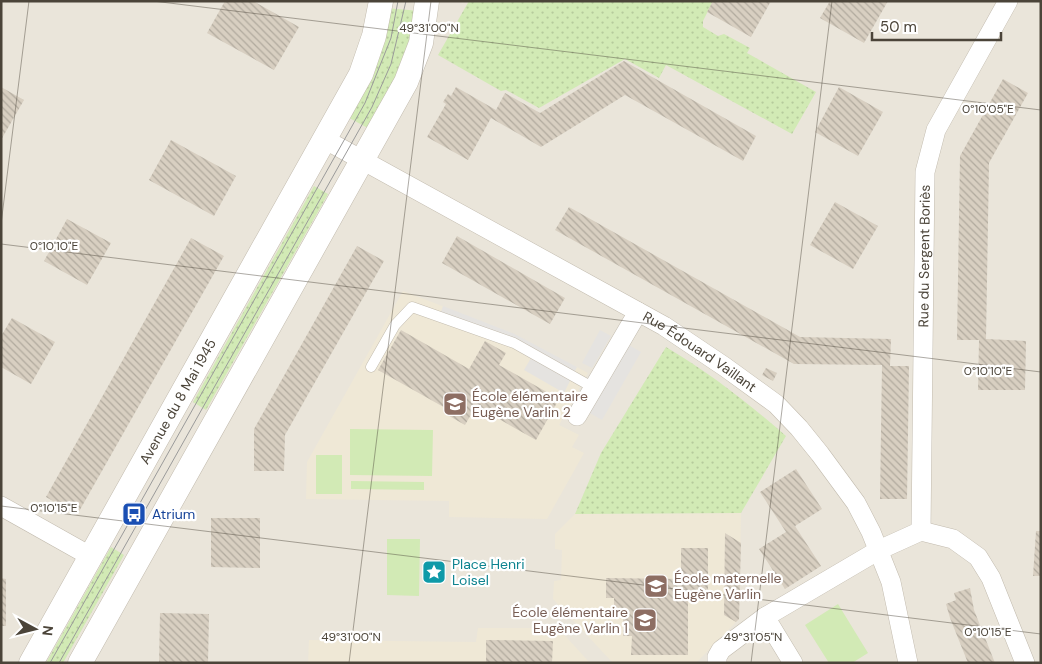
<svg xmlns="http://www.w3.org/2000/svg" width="1042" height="664" viewBox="0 0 1042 664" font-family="'DM Sans',sans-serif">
  <defs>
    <pattern id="grass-dots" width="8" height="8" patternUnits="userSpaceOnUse" patternTransform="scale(1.25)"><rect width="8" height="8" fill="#d2eab5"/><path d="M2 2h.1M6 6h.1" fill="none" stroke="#b6ca9c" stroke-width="1.8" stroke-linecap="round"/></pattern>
    <pattern id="building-back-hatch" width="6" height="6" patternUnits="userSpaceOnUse" patternTransform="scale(1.25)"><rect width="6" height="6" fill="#d8cfc1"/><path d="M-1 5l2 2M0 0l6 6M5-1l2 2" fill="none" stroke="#b1aa9e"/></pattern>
  </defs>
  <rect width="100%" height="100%" fill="#f6f3ec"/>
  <path fill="#eae5da" d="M1,1h1040v662h-1040z"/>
  <path fill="#efe8d6" d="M403,291l112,43 73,39 -29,52 20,10 -7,12 12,6 -37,66 -98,-2v-16l-143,-2 1,-37z
    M741,513l-2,106 -43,44h-83l-60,-64 1,-18 7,-1 1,-30 -7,-1v-15l20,-20z
    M478,628h80l32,35h-282l1,-23 167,2z"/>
  <path fill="url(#grass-dots)" d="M469,1h244l-10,20v6l15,9 6,-2 26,14 -3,5 69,39 -24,42 -126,-69 -7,13 -34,-19 -86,49 -33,-18 -5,1 -63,-36z
    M386,8l34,3 -3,25 -44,95 -29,-16z
    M314,186l14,8 -122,216 -13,-8z
    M666,347c45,27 81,55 120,89l-45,77 -166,1 26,-61z
    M111,547l13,8 -61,108h-17z"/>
  <path fill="#d2eab5" d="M350,429l83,1 -1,46 -82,-1z
    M316,455h26v39h-26z
    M351,481l73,1v8l-73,-1z
    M387,539h33l-1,57 -32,-1z
    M838,604l30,49 -16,10h-23l-24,-38z"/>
  <path fill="#e5e3e0" d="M443,306l72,28 62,33 -13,26 -40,-23 10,-17 -94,-38z
    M600,330l11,6 -19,32 -10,-5z
    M627,344l14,8 -39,68 -14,-8z"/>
  <path fill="url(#building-back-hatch)" d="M225,1h28l46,26 -25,43 -67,-37z
    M713,1h58l-20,36 -44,-25z
    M830,1h58l-24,42 -44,-25z
    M624,61l132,75 -13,25 -118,-66 -84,52 -50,-29 -23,42 -41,-23 19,-33 -3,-2 5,-8 3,2 5,-9 40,23 9,-17 35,20z
    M1003,79l25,14 -39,70 -3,176 40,2 -1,49h-47l1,-50h-22l3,-184z
    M1,87l23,13 -23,40z
    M839,87l44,25 -25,44 -43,-24z
    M171,140l65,36 -22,40 -65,-36z
    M835,202l43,24 -25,43 -43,-24z
    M569,207l231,130 91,2 -1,27h19l-2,133h-27l2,-134 -88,-1 -239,-134z
    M67,219l44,24 -24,42 -43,-24z
    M457,236l108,62 -15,26 -108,-61z
    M191,238l33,18 -147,259 -31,-18z
    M357,246l27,15 -99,174 -1,36h-30v-42z
    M12,318l43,24 -24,42 -30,-17v-31z
    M401,330l68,39 16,-28 21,12 -7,12 60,34 -23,41 -60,-34 -11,19 -21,-12 3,-4 -69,-39z
    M766,368l11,5 -4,8 -11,-6z
    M796,469l26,40 -27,17 26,40 -36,23 -26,-40 27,-17 -26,-40z
    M211,518h49v50l-49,-1z
    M1036,531h5v45h-8z
    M725,533l16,10 -2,76 -3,3 -12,-7z
    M681,548h27v50h-20v57h-57l1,-19h-9v-19h-9v-19h-8v-20l75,1z
    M1,578l5,1v47h-5z
    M970,588l4,22 21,53h-27l-18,-45 -4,-14 10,-4 -2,-7z
    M160,613l49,1 -1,49h-49z
    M486,640l67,1 -1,22h-66z"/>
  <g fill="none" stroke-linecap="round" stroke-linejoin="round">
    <g stroke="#c2bbae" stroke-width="11">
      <path id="service" d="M371,367l24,-42 17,-18 102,36 80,45"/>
    </g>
    <g stroke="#c2bbae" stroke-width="20">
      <g id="minor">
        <path id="s1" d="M324,139l340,187 61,41 51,37 23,24 21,26 36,49 15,29 20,50 17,81"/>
        <path d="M577,416l61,-104"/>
        <path d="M1,506l89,50"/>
        <path id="s2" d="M921,531l4,-359 11,-42 72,-129"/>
        <path d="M765,617l28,46"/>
        <path d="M717,663v-6l4,-7 44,-33 114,-67 42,-19 32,8 25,18 13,21 34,85"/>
      </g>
    </g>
    <g stroke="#c2bbae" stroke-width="25">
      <g id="tertiary">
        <path id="s3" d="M31,663l330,-589 13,-38 7,-35"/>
        <path d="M80,663l326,-581 15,-39 6,-42"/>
      </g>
    </g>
    <use href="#service" stroke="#fff" stroke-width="10"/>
    <use href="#minor" stroke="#fff" stroke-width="19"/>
    <use href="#tertiary" stroke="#fff" stroke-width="24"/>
    <path stroke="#9a9a9a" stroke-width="1" d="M50,663l315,-560 26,-65 7,-37
      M59,663l313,-556 19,-43 15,-63"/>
  </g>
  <path fill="none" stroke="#4b4439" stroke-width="1" stroke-opacity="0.45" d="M153,1l888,109M1,224l28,-223M1,244l1040,128M1,506l1040,128M349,663l82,-662M751,663l81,-662"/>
  <defs>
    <g id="school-square" transform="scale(1.25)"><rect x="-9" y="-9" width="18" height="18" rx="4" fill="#8d6e63" stroke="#fff"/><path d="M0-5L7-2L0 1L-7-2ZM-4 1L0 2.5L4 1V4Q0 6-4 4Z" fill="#fff"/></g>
    <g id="bus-square" transform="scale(1.25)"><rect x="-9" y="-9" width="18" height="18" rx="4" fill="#1a4fb4" stroke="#fff"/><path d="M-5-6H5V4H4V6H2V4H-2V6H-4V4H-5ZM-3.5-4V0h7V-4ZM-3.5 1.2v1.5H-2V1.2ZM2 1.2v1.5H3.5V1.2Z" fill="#fff"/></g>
    <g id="sight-square" transform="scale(1.25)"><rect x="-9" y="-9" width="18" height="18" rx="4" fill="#0f9aa8" stroke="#fff"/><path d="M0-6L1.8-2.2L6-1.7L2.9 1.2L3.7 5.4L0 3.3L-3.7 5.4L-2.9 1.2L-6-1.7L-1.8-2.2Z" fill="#fff"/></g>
  </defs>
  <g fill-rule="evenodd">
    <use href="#school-square" x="455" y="404"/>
    <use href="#bus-square" x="134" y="514"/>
    <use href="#sight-square" x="434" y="572"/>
    <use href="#school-square" x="656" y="586"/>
    <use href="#school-square" x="645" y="620"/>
  </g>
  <g text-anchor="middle" stroke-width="4.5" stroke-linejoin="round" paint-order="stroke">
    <g font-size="14" fill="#4b4439" stroke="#fff">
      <text dy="5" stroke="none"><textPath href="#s2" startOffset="275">Rue du Sergent Boriès</textPath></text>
      <text dy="5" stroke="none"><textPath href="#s1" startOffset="432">Rue Édouard Vaillant</textPath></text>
      <text dy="5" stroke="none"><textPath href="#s3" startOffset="300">Avenue du 8 Mai 1945</textPath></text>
    </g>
    <g font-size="14" fill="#785e54" stroke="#fff" text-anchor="start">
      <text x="472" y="401">École élémentaire<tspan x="472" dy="16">Eugène Varlin 2</tspan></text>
      <text x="674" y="583">École maternelle<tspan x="674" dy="16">Eugène Varlin</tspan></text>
      <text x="628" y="617" text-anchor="end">École élémentaire<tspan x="628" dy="16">Eugène Varlin 1</tspan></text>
    </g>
    <g font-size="14" fill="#164399" stroke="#fff" text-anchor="start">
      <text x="152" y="519">Atrium</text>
    </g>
    <g font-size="14" fill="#0d838f" stroke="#fff" text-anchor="start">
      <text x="452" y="569">Place Henri<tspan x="452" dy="16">Loisel</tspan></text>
    </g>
  </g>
  <g font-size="12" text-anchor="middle" fill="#4b4439" stroke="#fff" stroke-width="4.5" stroke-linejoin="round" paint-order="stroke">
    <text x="429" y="32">49°31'00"N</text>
    <text x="988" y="113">0°10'05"E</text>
    <text x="54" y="250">0°10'10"E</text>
    <text x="988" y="375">0°10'10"E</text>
    <text x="54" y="512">0°10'15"E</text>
    <text x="988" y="636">0°10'15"E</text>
    <text x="351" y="641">49°31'00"N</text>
    <text x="753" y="641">49°31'05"N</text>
  </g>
  <rect width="1042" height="664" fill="none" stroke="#4b4439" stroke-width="5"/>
  <g transform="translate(35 629) rotate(97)" stroke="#ffffff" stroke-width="4" paint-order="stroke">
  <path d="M0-4L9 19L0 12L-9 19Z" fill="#4b4439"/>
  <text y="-8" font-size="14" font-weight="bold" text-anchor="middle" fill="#4b4439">N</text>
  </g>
  <path d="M872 32v8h129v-8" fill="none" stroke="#4b4439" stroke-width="2.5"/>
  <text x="880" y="32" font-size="15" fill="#4b4439" stroke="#ffffff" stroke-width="4" paint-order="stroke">50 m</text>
</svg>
